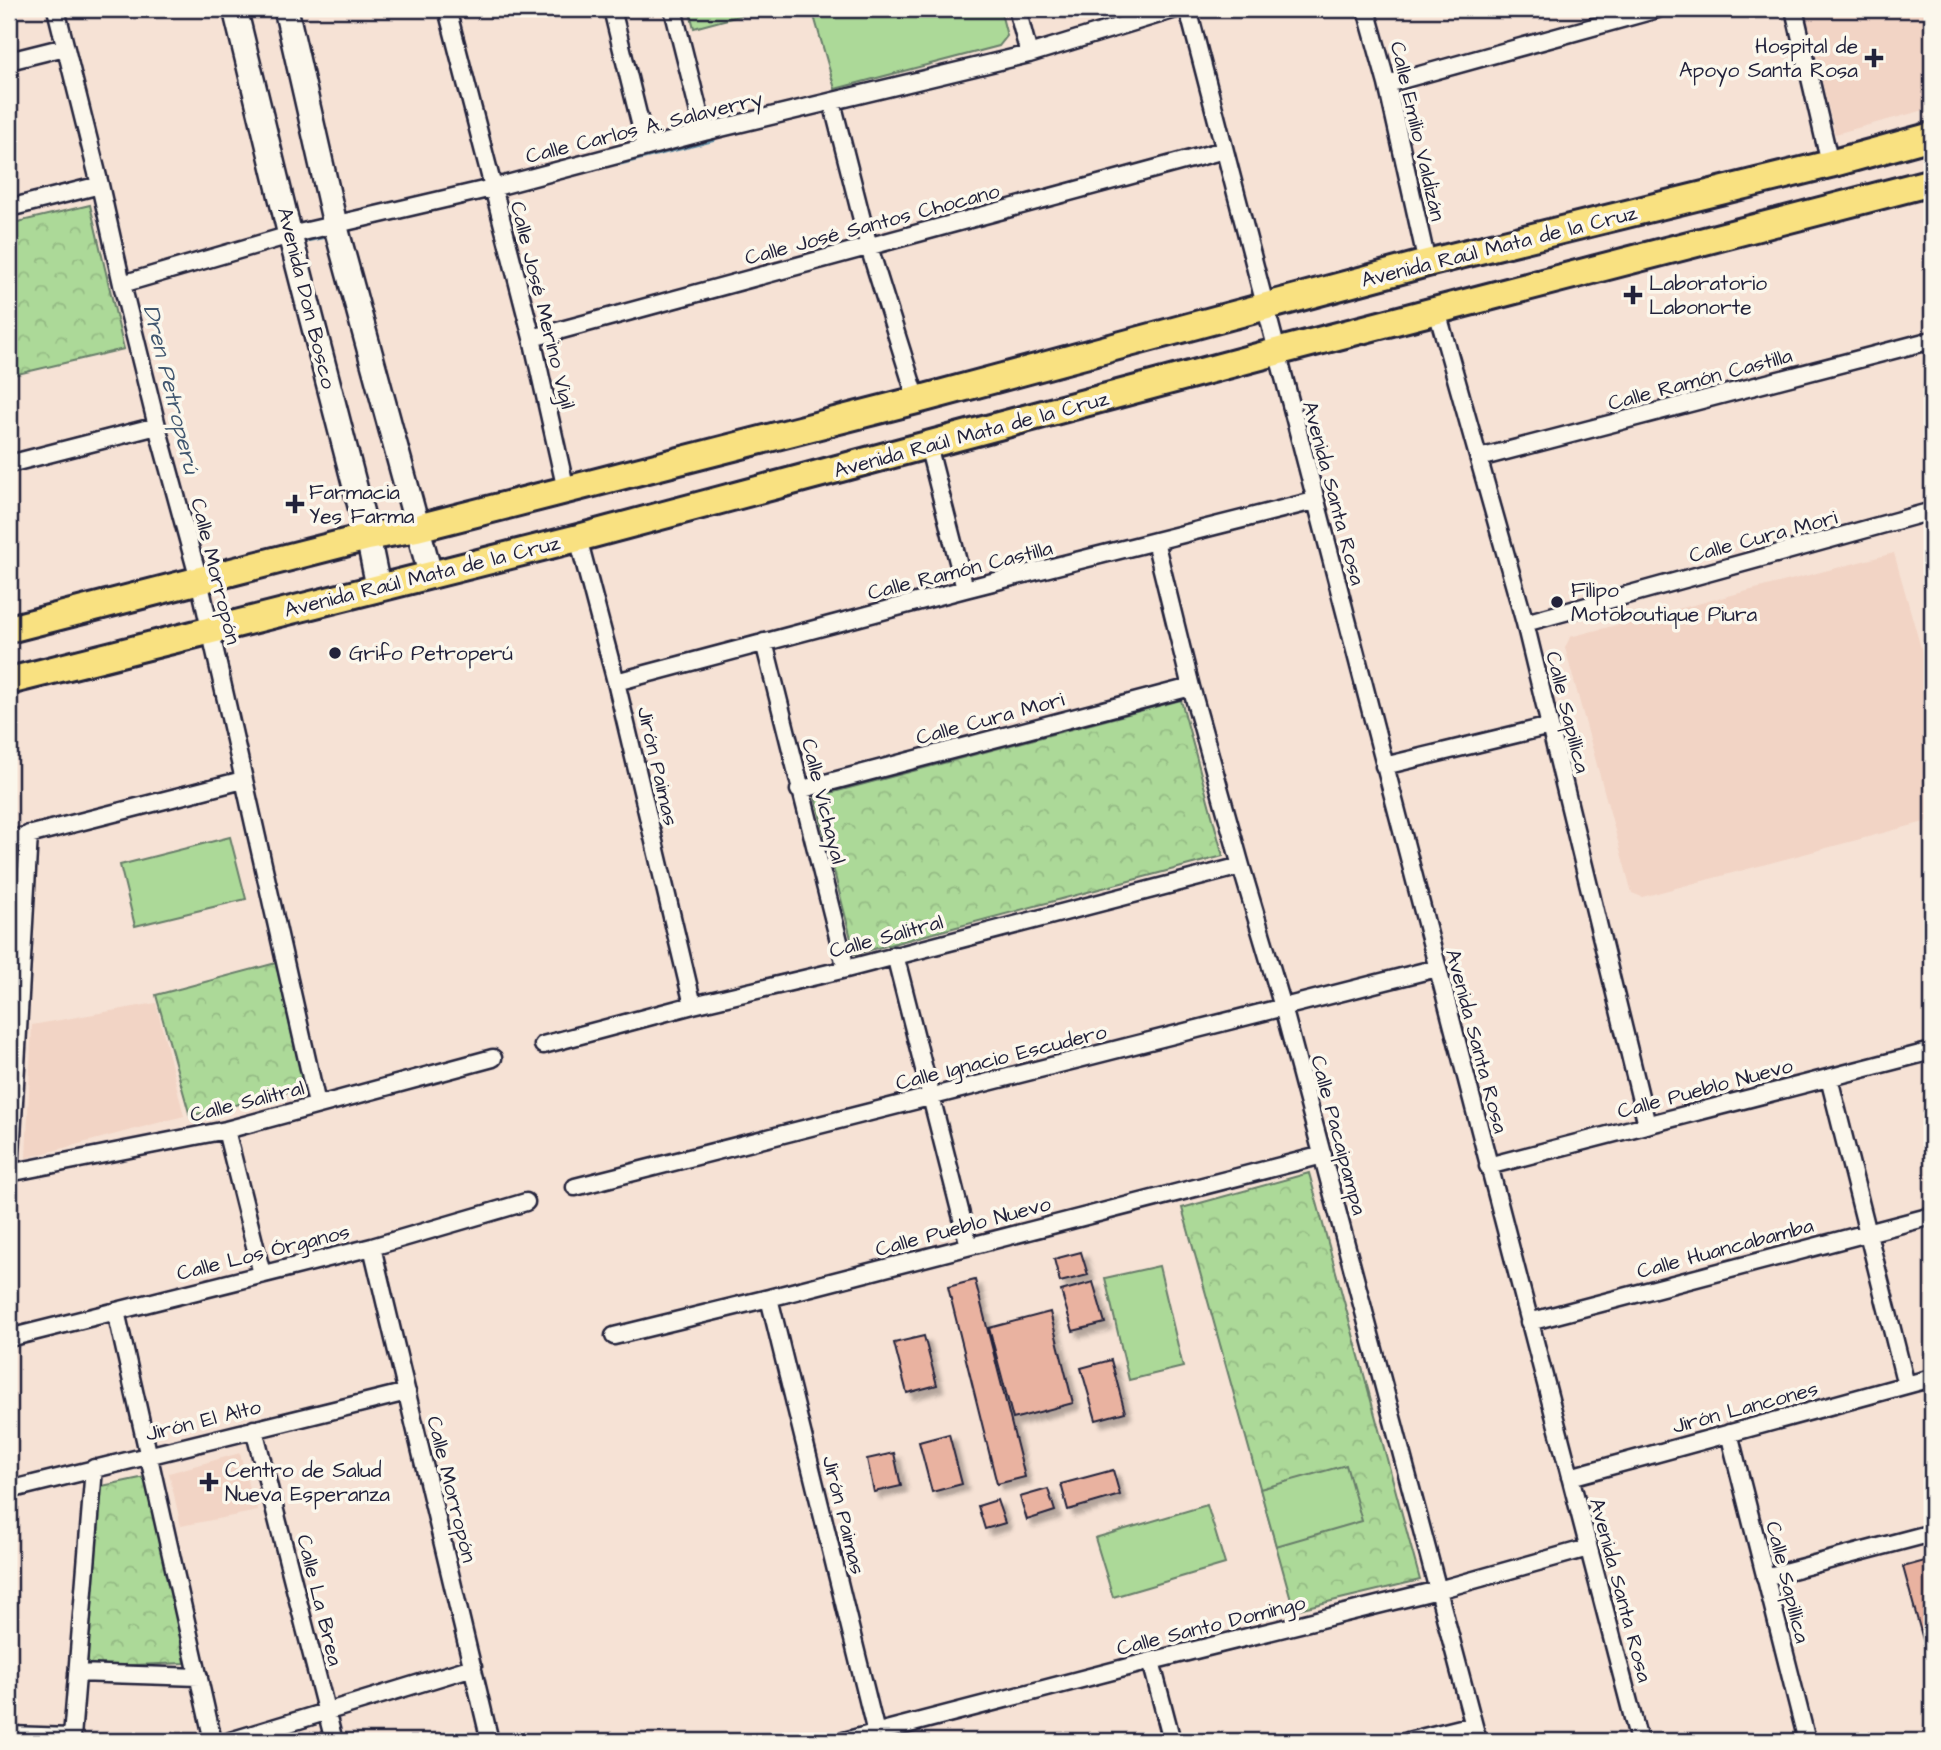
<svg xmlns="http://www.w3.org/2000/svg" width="1941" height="1750" viewBox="0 0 1941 1750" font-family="'Architects Daughter',sans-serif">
  <defs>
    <pattern id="forest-crowns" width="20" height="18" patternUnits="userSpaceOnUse" patternTransform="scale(1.75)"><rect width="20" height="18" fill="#acd998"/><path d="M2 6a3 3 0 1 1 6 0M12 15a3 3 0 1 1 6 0" fill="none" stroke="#94ba84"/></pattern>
    <filter id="shadow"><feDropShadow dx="6" dy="6" stdDeviation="2" flood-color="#0004"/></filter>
  </defs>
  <rect width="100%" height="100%" fill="#f6e2d5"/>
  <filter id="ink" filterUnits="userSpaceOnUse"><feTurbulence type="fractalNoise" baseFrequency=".0143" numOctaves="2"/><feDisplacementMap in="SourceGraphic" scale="14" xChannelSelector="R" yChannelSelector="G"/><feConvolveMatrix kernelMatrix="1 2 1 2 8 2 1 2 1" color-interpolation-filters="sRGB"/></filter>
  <g filter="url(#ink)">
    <path fill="#f2d4c5" d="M1804,9h128v99l-97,26z
      M1894,553l38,134v133l-290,77 -10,-4 -67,-245 5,-11z
      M156,1003l28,113 -158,42 6,-133z
      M240,1453l10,39h6l2,19 -77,15 -12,-53z"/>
    <path fill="url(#forest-crowns)" stroke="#677e6a" stroke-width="2" d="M90,205l34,144 -115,27v-152z
      M1181,700l42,156 -368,98 -40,-157z
      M276,963l28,125 -114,28 -34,-121z
      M1309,1173l111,407 -126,30 -112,-402z
      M150,1476l35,187 -100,4 12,-180z"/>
    <path fill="#acd998" stroke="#677e6a" stroke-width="2" d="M689,9h76l-71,19z
      M812,9h188l7,27 -8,10 -164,43z
      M230,837l16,62 -111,27 -15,-61z
      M1159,1266l24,101 -54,13 -24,-102z
      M1346,1465l16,56 -86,25 -16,-57z
      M1207,1505l18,59 -112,33 -18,-59z"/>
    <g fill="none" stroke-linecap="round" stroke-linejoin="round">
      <path stroke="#608da4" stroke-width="6" d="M618,163l95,-24 -2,-6
        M295,242l37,-8"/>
    </g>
    <path fill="#e9b2a0" stroke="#22223b" stroke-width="2" filter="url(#shadow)" d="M1081,1252l7,23 -28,7 -6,-23z
      M975,1280l50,197 -28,7 -49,-197z
      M1093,1282l12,41 -32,8 -12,-40z
      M1050,1312l23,91 -60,16 -24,-91z
      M924,1336l13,49 -30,8 -13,-50z
      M1111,1360l14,52 -29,8 -15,-52z
      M949,1434l13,50 -30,8 -13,-50z
      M894,1453l7,33 -27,6 -7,-33z
      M1113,1470l7,25 -52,15 -7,-26z
      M1048,1489l7,22 -28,9 -7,-23z
      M997,1500l8,23 -20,6 -7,-23z
      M1932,1559v94l-5,1 -24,-87z"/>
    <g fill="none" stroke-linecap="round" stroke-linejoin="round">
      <g stroke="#22223b" stroke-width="21">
        <path id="street" d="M56,9l44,176 22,99 35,142 42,154 118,524
          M447,9l85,329 34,152
          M612,9l34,138
          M673,9l31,123
          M1017,9l12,45
          M1188,9l451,1732
          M1366,9l21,75 40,179
          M1794,9l36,155
          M9,61l56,-14
          M1387,84l271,-75
          M832,102l37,145 48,153
          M9,208l91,-23
          M122,284l168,-49 202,-47 212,-56 325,-78 147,-45
          M1437,311l88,312 122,502
          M532,338l692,-188
          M928,445l37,144
          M1479,458l453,-118
          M9,464l148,-38
          M578,538l38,144 77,323
          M1155,541l36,146 50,179 42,141 195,734
          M1525,623l407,-112
          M764,642l82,327
          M616,682l349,-93 349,-88
          M1384,766l166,-40
          M799,790l392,-103
          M9,840l234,-60
          M895,955l74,291
          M543,1045l150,-40 153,-36 395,-103
          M1829,1078l77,307
          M226,1130l36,144
          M1488,1166l444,-115
          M9,1173l217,-43 267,-72
          M10,1173l19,-339
          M575,1187l862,-219
          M372,1247l118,494
          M769,1298l109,443
          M116,1311l97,430
          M1529,1322l403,-106
          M614,1336l155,-38 554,-143
          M9,1338l363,-91 154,-45
          M254,1429l80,312
          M1729,1433l78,308
          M1570,1477l362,-99
          M9,1490l398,-98
          M1765,1577l167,-44
          M1151,1661l21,80
          M77,1673l122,4
          M9,1735l63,2 22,-269
          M230,1741l243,-74
          M844,1741l307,-80 287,-71 150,-42
          M1408,1741l65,-16"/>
      </g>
      <g stroke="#22223b" stroke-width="28">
        <path id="secondary" d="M235,9l55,226 78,302 10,49
          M286,9l49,215 95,349"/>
      </g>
      <g stroke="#22223b" stroke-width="32">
        <path id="primary" d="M9,629l359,-92 49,-9 149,-38 351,-90 510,-137 403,-99 102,-28
          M9,681l569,-143 698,-186 656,-170"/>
      </g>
      <use href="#street" stroke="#fbf7ec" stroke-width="16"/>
      <use href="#secondary" stroke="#fbf7ec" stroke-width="23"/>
      <use href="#primary" stroke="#f9e181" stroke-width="26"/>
    </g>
  </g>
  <g fill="#22223b" stroke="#fbf7ec" stroke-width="2.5">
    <path d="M1870.5 47.5h7v7h7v7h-7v7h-7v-7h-7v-7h7z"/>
    <path d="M1629.5 284.5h7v7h7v7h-7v7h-7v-7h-7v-7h7z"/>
    <path d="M291.5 493.5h7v7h7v7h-7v7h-7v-7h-7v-7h7z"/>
    <circle cx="1557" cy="602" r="7"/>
    <circle cx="335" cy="653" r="7"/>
    <path d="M205.5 1471.5h7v7h7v7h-7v7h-7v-7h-7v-7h7z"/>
  </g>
  <g text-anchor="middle" stroke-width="7" stroke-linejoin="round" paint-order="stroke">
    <g font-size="21" fill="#22223b" stroke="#fbf7ec" text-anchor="start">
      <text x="1858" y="53" text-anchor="end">Hospital de<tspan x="1858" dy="24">Apoyo Santa Rosa</tspan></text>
      <text x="1649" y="290">Laboratorio<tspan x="1649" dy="24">Labonorte</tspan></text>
      <text x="309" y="499">Farmacia<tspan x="309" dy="24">Yes Farma</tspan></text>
      <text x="1571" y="597">Filipo<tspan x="1571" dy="24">Motoboutique Piura</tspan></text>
      <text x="349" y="660">Grifo Petroperú</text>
      <text x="225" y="1477">Centro de Salud<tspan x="225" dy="24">Nueva Esperanza</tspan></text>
    </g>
    <g font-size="21" fill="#22223b" stroke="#fbf7ec">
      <text transform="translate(644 127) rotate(-14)" y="7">Calle Carlos A. Salaverry</text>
      <text transform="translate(1418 131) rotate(77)" y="7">Calle Emilio Valdizán</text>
      <text transform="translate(872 224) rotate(-15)" y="7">Calle José Santos Chocano</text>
      <text transform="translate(1499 246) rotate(-14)" y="7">Avenida Raúl Mata de la Cruz</text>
      <text transform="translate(307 298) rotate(76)" y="7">Avenida Don Bosco</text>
      <text transform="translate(543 305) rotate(76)" y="7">Calle José Merino Vigil</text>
      <text transform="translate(1700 379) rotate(-15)" y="7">Calle Ramón Castilla</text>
      <text transform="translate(971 434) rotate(-15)" y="7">Avenida Raúl Mata de la Cruz</text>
      <text transform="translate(1334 493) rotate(75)" y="7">Avenida Santa Rosa</text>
      <text transform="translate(1763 536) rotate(-15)" y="7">Calle Cura Mori</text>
      <text transform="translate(960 570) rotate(-14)" y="7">Calle Ramón Castilla</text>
      <text transform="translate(216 571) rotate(76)" y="7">Calle Morropón</text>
      <text transform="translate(422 576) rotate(-14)" y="7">Avenida Raúl Mata de la Cruz</text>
      <text transform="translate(1568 712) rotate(76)" y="7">Calle Sapillica</text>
      <text transform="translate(990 718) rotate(-15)" y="7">Calle Cura Mori</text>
      <text transform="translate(658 766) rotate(77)" y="7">Jirón Paimas</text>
      <text transform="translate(824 801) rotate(76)" y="7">Calle Vichayal</text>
      <text transform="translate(886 936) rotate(-15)" y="7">Calle Salitral</text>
      <text transform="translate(1477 1041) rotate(75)" y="7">Avenida Santa Rosa</text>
      <text transform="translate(1001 1057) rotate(-14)" y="7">Calle Ignacio Escudero</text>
      <text transform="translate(1705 1088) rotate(-15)" y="7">Calle Pueblo Nuevo</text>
      <text transform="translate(247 1101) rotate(-14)" y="7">Calle Salitral</text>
      <text transform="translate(1339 1135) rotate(75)" y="7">Calle Pacaipampa</text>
      <text transform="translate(963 1226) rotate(-15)" y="7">Calle Pueblo Nuevo</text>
      <text transform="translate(1725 1248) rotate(-15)" y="7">Calle Huancabamba</text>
      <text transform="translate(263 1252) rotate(-14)" y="7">Calle Los Órganos</text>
      <text transform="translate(1745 1407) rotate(-15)" y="7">Jirón Lancones</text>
      <text transform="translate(203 1420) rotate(-14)" y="7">Jirón El Alto</text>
      <text transform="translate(452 1489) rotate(76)" y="7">Calle Morropón</text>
      <text transform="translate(844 1515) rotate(76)" y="7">Jirón Paimas</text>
      <text transform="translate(1788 1582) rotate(76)" y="7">Calle Sapillica</text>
      <text transform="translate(1621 1590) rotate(75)" y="7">Avenida Santa Rosa</text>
      <text transform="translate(320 1600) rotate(76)" y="7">Calle La Brea</text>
      <text transform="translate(1211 1625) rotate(-14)" y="7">Calle Santo Domingo</text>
    </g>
    <g font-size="23" font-style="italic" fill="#415770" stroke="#fbf7ec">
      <text transform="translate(172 389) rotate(76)" y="8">Dren Petroperú</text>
    </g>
  </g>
  <rect width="1941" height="1750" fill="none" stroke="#fbf7ec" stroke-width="35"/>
  <rect x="18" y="18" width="1906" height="1715" fill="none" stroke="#22223b" stroke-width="2.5" filter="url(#ink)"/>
</svg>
